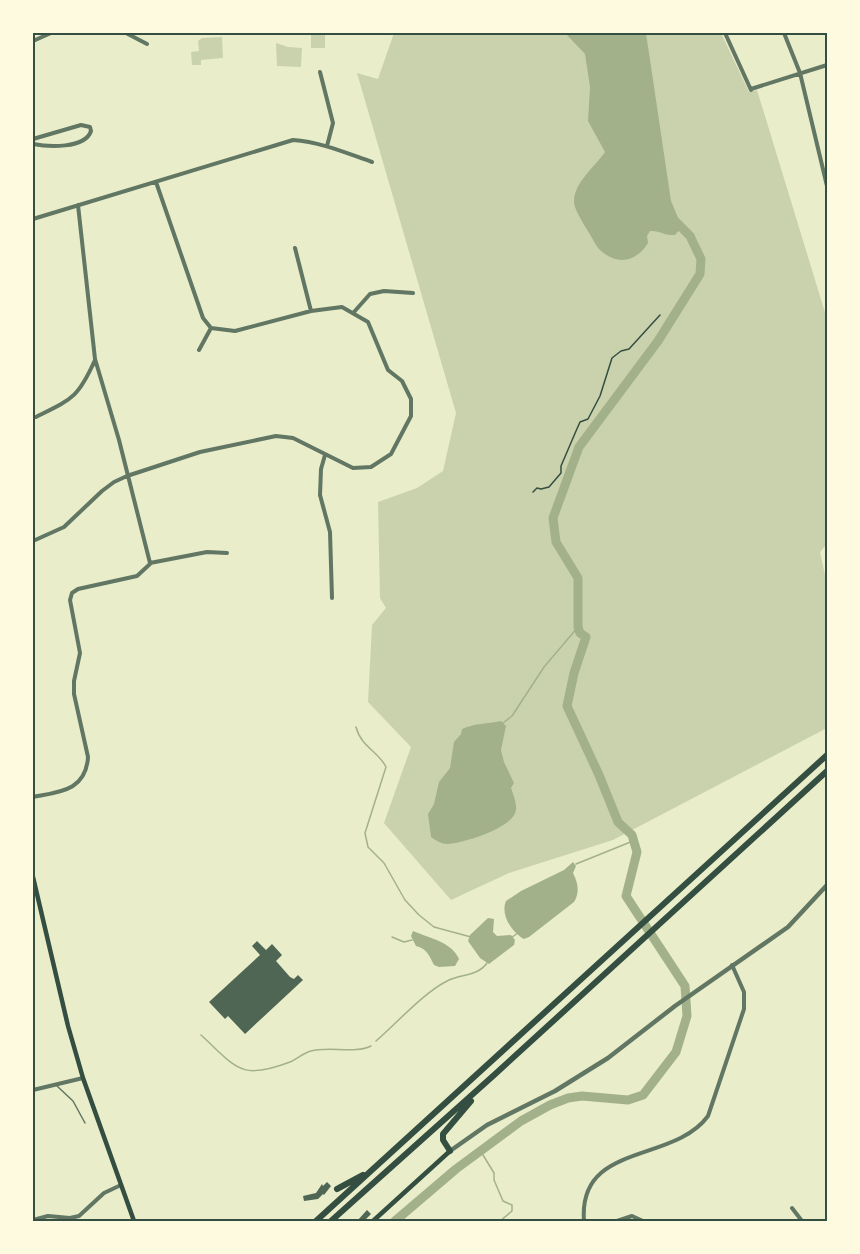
<svg xmlns="http://www.w3.org/2000/svg" width="860" height="1254" viewBox="0 0 860 1254" font-family="Arial,sans-serif">
  <rect width="100%" height="100%" fill="#e9edc9"/>
  <path fill="#cad2ad" d="M311,33h14v15h-14z
    M394,33h327l28,59 8,-2 70,229v225l-7,8 7,32v144l-214,112 -104,33 -58,27 -67,-77 27,-76 -43,-45 4,-77 14,-17 -6,-10 -2,-96 39,-14 26,-17 13,-58 -99,-340 21,6z
    M222,37l1,21 -22,2v5h-9l-1,-13 8,-1 -1,-10 4,-3z
    M276,43l12,4 14,1 -1,19 -24,-1z"/>
  <path fill="#a3b18a" d="M565,33h81l25,168 11,26 -7,8c-10,1 -16,-5 -25,-4l-3,5 1,7c-12,20 -33,23 -50,5 -4,-6 -8,-14 -12,-20 -4,-7 -11,-18 -12,-25 -1,-20 21,-36 31,-51l-17,-31 2,-34 -5,-33z
    M501,721l5,5 -5,24 3,12 10,21 -3,5c2,6 6,15 5,22 -2,18 -53,33 -68,34 -7,0 -11,-3 -17,-7l-3,-23 6,-10 5,-22 11,-14 4,-26 7,-8 1,-5c14,-6 24,-5 39,-8z
    M573,862l3,4 -3,7c5,10 7,19 1,29l-45,35 -5,2c-12,-7 -24,-24 -18,-38l15,-10 43,-21z
    M488,918l6,1 -1,13 4,4 14,-1 4,5 -1,5 -25,19 -9,-6 -12,-17 2,-6z
    M413,931c16,7 39,11 46,28l-4,7 -16,1 -5,-2c-5,-10 -7,-16 -18,-19l-5,-10z"/>
  <g fill="none" stroke-linecap="round" stroke-linejoin="round">
    <path stroke="#a3b18a" stroke-width="1.5" d="M503,723l9,-7 32,-49 34,-40
      M356,727c5,20 23,25 30,40l-21,66 3,14 16,16 21,37 14,15 15,12 37,10
      M576,864l57,-23
      M392,937l12,5 8,-2
      M511,938l8,-6
      M201,1035c36,33 39,46 89,27 7,-3 13,-9 21,-11 17,-5 45,3 60,-5
      M376,1041c22,-19 48,-49 73,-61 13,-6 29,-4 38,-17
      M480,1150l14,23v7l9,21 9,4v6l-12,10"/>
    <path stroke="#a3b18a" stroke-width="9" d="M395,1221l61,-52 65,-48 29,-16 18,-7 14,-2 46,4 15,-5 33,-43 11,-36 -2,-30 -59,-90 11,-44 -5,-17 -14,-13 -19,-47 -32,-69 7,-33 12,-36 -6,-4 -2,-6v-49l-22,-36 -3,-24 26,-71 79,-106 42,-67 1,-15 -11,-23 -17,-17"/>
  </g>
  <path fill="#4f6655" d="M257,941l9,9 6,-6 10,11 -6,6 14,16 4,2 4,-4 5,5 -58,54 -17,-18 -3,3 -16,-17 51,-47 -8,-9z
    M327,1182l4,4 -7,9 -1,-1 -5,5 -14,2 -1,-5 13,-3 6,-9 1,2z
    M367,1210l4,4 -7,7h-7z"/>
  <g fill="none" stroke-linecap="round" stroke-linejoin="round">
    <path stroke="#344e41" stroke-width="1.5" d="M533,492l4,-4 4,1 8,-2 12,-14v-7l15,-35 4,-9 8,-3 12,-23 12,-38 9,-7 8,-2 31,-34"/>
    <path stroke="#617663" stroke-width="1.5" d="M57,1086l16,15 12,22"/>
    <path stroke="#617663" stroke-width="4" d="M126,33l21,11
      M725,33l26,57
      M784,33l16,40 27,113
      M33,41l18,-8
      M320,72l13,51 -6,23
      M751,89l76,-24
      M33,139l48,-14 9,2 1,4c-6,18 -43,16 -58,13
      M78,205l17,154 24,81 31,123
      M33,219l260,-79c28,2 53,13 79,22
      M295,248l16,63
      M354,312l16,-18 14,-3 29,2
      M199,350l12,-22
      M36,417c36,-18 42,-19 59,-57
      M325,455l-4,14 -1,26 10,37 2,66
      M33,541l31,-14 38,-36 12,-9 13,-6 73,-24 76,-16 17,2 60,30 18,-1 20,-13 20,-38v-17l-9,-18 -14,-11 -20,-48 -26,-15 -31,4 -76,20 -24,-3 -8,-10 -47,-136
      M150,563l57,-11 20,1
      M33,797c26,-5 53,-6 55,-40l-14,-63v-13l6,-28 -10,-53 2,-7 6,-4 59,-13 13,-12
      M33,1090l50,-12
      M792,1208l10,13
      M33,1220l15,-4 22,2 9,-2 25,-23 17,-8
      M584,1221c-6,-79 89,-57 124,-105l36,-107v-17l-12,-27
      M617,1221l15,-5 11,5"/>
    <path stroke="#617663" stroke-width="4.5" d="M450,1151l37,-26 68,-34 53,-33 67,-52 113,-79 39,-42"/>
    <path stroke="#344e41" stroke-width="4.5" d="M33,877l35,149 15,52 51,143
      M373,1221l77,-70"/>
    <path stroke="#344e41" stroke-width="6" d="M450,1151l-7,-11v-6l28,-33
      M337,1189l26,-14
      M316,1221l511,-466
      M331,1221l162,-145 334,-305"/>
  </g>
  <rect width="860" height="1254" fill="none" stroke="#fefae0" stroke-width="69"/>
  <rect x="34" y="34" width="792" height="1186" fill="none" stroke="#344e41" stroke-width="2"/>
</svg>
